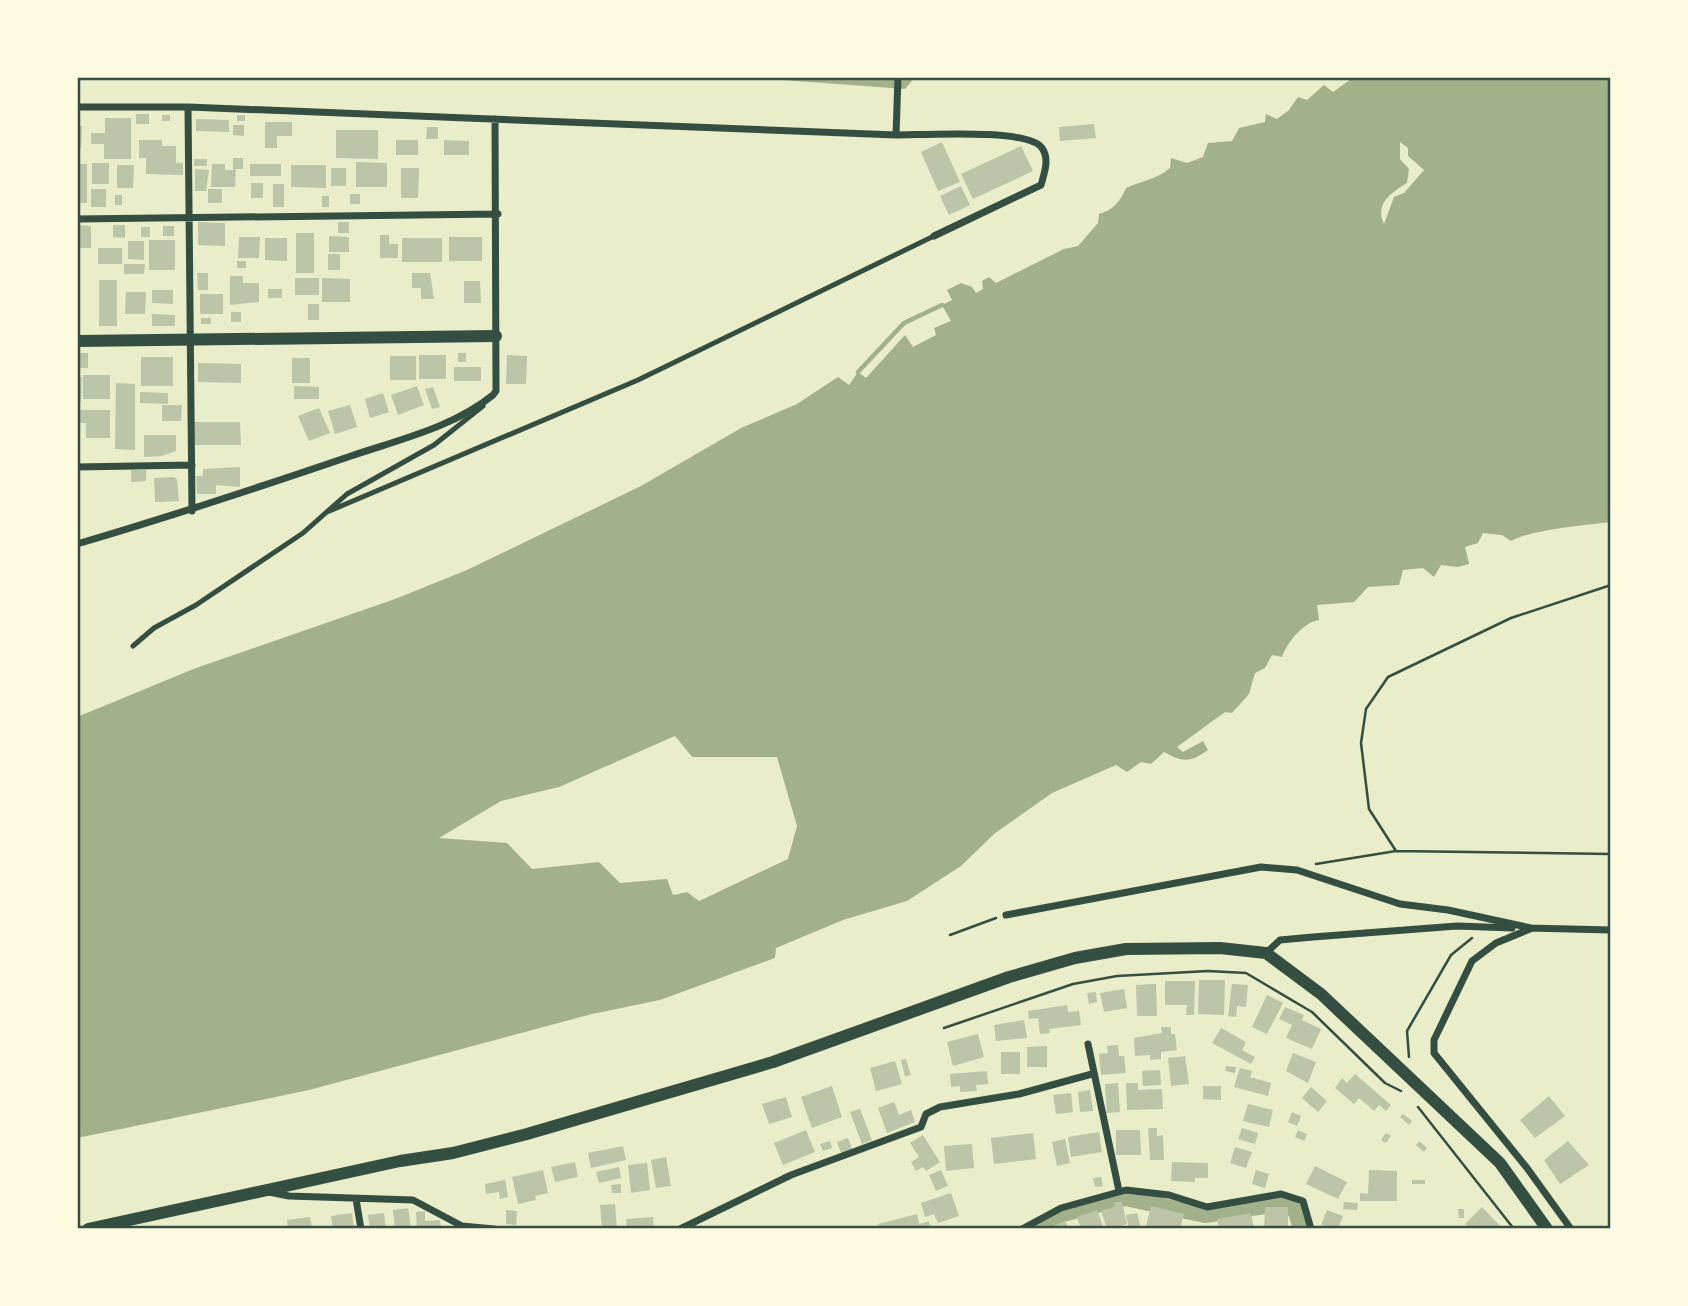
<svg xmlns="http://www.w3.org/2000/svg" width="1688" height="1306" viewBox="0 0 1688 1306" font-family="'Public Sans',sans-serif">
  <rect width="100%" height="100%" fill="#e9edc9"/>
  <path fill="#a3b18a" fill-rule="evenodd" d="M742,77h173l-10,12z
    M1354,77h257v445c-26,3 -81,8 -100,19l-9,-6 -19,-2 -5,10 -13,4 4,17 -11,3 -17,-2 -7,12 -11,-9 -20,2 -4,15 -31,2 -14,15 -37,3 2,15c-15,2 -32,22 -37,37l-10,-2 -7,13 -10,5 -6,21 -17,19 -7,-1 -48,35 6,5 20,-11 5,9c-17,12 -25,13 -44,2l-13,12 -10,-2 -14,10 -11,-7 -64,28 -58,41 -33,32 -54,35 -64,19 -67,28 -1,10 -115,42 -68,14 -283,76 -232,48v-421l119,-49 199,-69 72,-29 174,-84 100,-58 56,-24 41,-27 11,8 9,-13 8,6 39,-43 8,12 23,-12 -2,-7 17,-7 -9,-16 10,-5 -5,-10 14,-7 11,4 4,6 7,-4 -1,-8 7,-4 7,6 68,-34 14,-3 20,-23 1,-9c14,-4 21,-12 27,-26 15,-7 32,-9 44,-20l1,-10 16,5 16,-6 5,-14 24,-2 7,-13 26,-6 1,-8 11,5 12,-9 9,-13 9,3 17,-15 9,7zM1400,142l8,6v8l16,14 -20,23 -10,4 -10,27c-10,-20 8,-32 23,-41l2,-14 -9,-10zM675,736l17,21h85l20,69 -9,33 -89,42 -12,-9 -14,3 -6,-16 -47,4 -21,-21 -67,7 -25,-26 -68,-5 62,-37 58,-14z"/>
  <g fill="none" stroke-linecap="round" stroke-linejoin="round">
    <path stroke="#a3b18a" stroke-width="4.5" d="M858,372l46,-49 38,-18"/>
    <path stroke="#a3b18a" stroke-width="16" d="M1036,1229l23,-14 66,-17 80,17 79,-12 12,8 5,18"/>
  </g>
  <path fill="#bcc5a7" d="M136,114h13v10h-13z
    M162,115h8v6h-8z
    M237,115h8v6h-8z
    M105,118h26v41h-27v-15h-13v-11h14z
    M196,119l33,1v12l-33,-1z
    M265,122h27v14h-15v12h-12z
    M1094,124l2,14 -36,3 -1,-14z
    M233,125h11v11l-11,-1z
    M77,126h5l-1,22h-4z
    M427,127h11v12h-12z
    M336,130h42v29l-42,-1z
    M139,140h23v6h14v17h7v12l-37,-1v-16h-7z
    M396,140h22v15h-22z
    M444,140l25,1v14h-25z
    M942,142l18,40 -22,9 -17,-39z
    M1021,146l12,25 -60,28 -12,-25z
    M233,158h10v11h-7l-1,18h-24l1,-23h13v6h8z
    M194,159h13v7h-13z
    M356,162l31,1v24h-31z
    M92,163h17v21h-17z
    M77,164h10v39h-10z
    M250,164h31v12h-31z
    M117,165h17l-1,23h-16z
    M291,165h35v23l-35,-1z
    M331,168h15v18h-15z
    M401,168h18l-1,30h-17z
    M195,169l14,1 -3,21h-11z
    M251,183h12v15h-12z
    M273,184h11v23h-11z
    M961,186l9,19 -21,10 -9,-19z
    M91,189h15v18h-15z
    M208,189h14v14h-14z
    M350,194h10v10h-10z
    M115,195h7v10h-7z
    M322,196h7v11h-7z
    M198,222l27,1v23l-27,-1z
    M338,222h11v11h-11z
    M77,225l14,1v22h-14z
    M113,225h12v13l-12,-1z
    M163,226h11v10h-11z
    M141,227h9v10h-9z
    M296,233h18v40h-18z
    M380,235h9v9h9v14h-18z
    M329,236l20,1v15h-20z
    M239,237h21l-1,21h-21z
    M449,237h33v24h-33z
    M265,238h22v23l-22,-1z
    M402,238h40v24h-40z
    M149,240h26v30h-26z
    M128,241h16v19l-16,-1z
    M98,248h24v16h-24z
    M328,254h12v16h-12z
    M237,261h9v7h-9z
    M124,264h21l-1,10h-20z
    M197,273h11v17h-10z
    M412,273h18l4,26h-13v-11h-9z
    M230,276h13v7h16v19l-29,3z
    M295,278h24v17h-24z
    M322,278l28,1v23h-28z
    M99,280h18v46h-18z
    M464,281h16l1,22h-17z
    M268,289h14v9h-14z
    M152,290h21v14l-21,-1z
    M126,292h20l-1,22h-20z
    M200,294h23v20h-23z
    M308,304h11v16h-11z
    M231,312h10v10h-10z
    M152,314l23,1v11h-23z
    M201,318h10v6h-10z
    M77,353h11v15h-11z
    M458,353h8v9h-8z
    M419,355h27v24h-27z
    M507,355l20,1 -1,28h-20z
    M390,356h26v24h-26z
    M141,357h32v29h-32z
    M292,358h18v25h-18z
    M198,363l43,1v19l-43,-1z
    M454,367h27v14h-27z
    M83,375h27v24h-27z
    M77,377h5l-1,25h-4z
    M116,383l19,1v66l-20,-1z
    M294,386l25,1v12h-25z
    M417,386l7,19 -26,10 -7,-20z
    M433,387l7,20 -8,2 -7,-20z
    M140,392l28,1v11l-28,-1z
    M383,393l6,19 -19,6 -5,-19z
    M162,405h20l-1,16h-19z
    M350,405l7,22 -22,7 -7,-23z
    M319,408l11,25 -21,8 -11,-25z
    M78,410h32v28h-24v-15h-8z
    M194,422h46l1,23h-47z
    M144,435h32v16l-14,5 -18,1z
    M240,467v20l-24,-2v9h-19l-1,-18h7v-7z
    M131,470h15v11l-15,1z
    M173,477l4,2 2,22 -24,1 -1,-24z
    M1199,980h26l-1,35 -26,-1z
    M1165,981h30l-1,34h-8l1,-10h-22z
    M1156,984l1,32h-20l-1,-31z
    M1232,984l16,1 -2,22 -9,-1 -1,11 -8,-1z
    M1124,989l3,19 -23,4 -4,-19z
    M1096,992l1,10 -8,2 -2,-11z
    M1267,995l16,8 -16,31 -15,-7z
    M1067,1005l1,7 11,-1 2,14 -32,4 1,4 -10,1 -2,-16 -9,1 -1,-8z
    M1285,1007l19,8 -2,5 19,9 -9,20 -26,-11 6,-13 -13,-6z
    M1024,1020l3,18 -31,3 -2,-16z
    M1161,1027h10v7h4l2,16 -16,2v7l-11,1v-5l-15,1 -1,-18 28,-5z
    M1221,1028l25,14 -4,8 13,7 -4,7 -39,-21z
    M978,1034l6,23 -31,9 -6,-24z
    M1118,1045l1,11h5l2,17 -25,2 -2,-21 9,-1 -1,-7z
    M1047,1046v21h-20v-20z
    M1001,1052h19v22h-19z
    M1293,1053l23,9 -8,21 -22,-12z
    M1185,1056l4,28 -18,2 -3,-28z
    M906,1059l5,16 -6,1 -4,-16z
    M895,1061l7,23 -26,7 -6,-23z
    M1226,1066l10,1 -1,6 -10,-2z
    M1240,1068l12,3 -2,6 21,6 -3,13 -34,-9z
    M1160,1070l1,15 -18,1 -1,-15z
    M987,1071l1,13 -12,1 1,6 -17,1v-6l-9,1 -1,-13z
    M1355,1074l36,31 -5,6 -7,-6 -5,6 -15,-13 -5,6 -19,-16 7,-10 5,5z
    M1118,1083l2,29 -13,1 -2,-29z
    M1126,1083h12v7l24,-1 1,20 -36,1z
    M832,1086l10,31 -30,11 -11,-31z
    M1203,1086h18v14l-18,-1z
    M1311,1087l16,14 -9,11 -16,-14z
    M1090,1090l3,21 -13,1 -2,-20z
    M1071,1093l2,19 -17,2 -3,-19z
    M1549,1096l16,20 -30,22 -15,-18z
    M786,1097l6,20 -23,7 -7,-20z
    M894,1102l5,13 12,-5 4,12 -28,11 -9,-25z
    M1248,1104l25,6 -4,17 -26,-6z
    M860,1109l12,31 -10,4 -12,-32z
    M1292,1112l9,4 -4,10 -9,-4z
    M1403,1114l9,7 -3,4 -9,-8z
    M1148,1128h9v8l6,-1 1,25h-14z
    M1242,1128l16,5 -3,11 -17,-5z
    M806,1130l9,22 -32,13 -9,-22z
    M1116,1130h24l1,25h-25z
    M1298,1130l9,4 -3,7 -9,-4z
    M1099,1132l3,20 -31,5 -3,-20z
    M1033,1133l3,26 -42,5 -3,-26z
    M1386,1133l5,3 -5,7 -5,-3z
    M923,1135l17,27 -14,9 -3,-4 -7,4 -5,-9 8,-5 -9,-14z
    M848,1138l4,11 -11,4 -4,-11z
    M1065,1139l5,24 -13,3 -5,-24z
    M830,1141l2,7 -9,3 -3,-7z
    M1419,1141l8,7 -3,4 -8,-7z
    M1568,1141l21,24 -29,19 -16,-24z
    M972,1144l2,24 -28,3 -2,-25z
    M623,1146l3,14 -35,8 -3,-15z
    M1235,1147l17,5 -6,16 -16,-5z
    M666,1157l5,29 -15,2 -5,-28z
    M575,1162l3,15 -23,5 -4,-15z
    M1172,1162l36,1v15h-13v4l-24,-1z
    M647,1163l3,27 -19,3 -3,-28z
    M1315,1166l32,16 -9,17 -32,-15z
    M619,1167l2,11 -22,5 -3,-11z
    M543,1170l5,23 -13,3 1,4 -18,4 -6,-27z
    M941,1170l7,16 -12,5 -7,-16z
    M1256,1170l13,4 -4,14 -13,-4z
    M1369,1170l28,1v30h-37v-8l8,1z
    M1101,1177l2,9 -8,1 -2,-9z
    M505,1180l3,17 -8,2 -1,-7 -13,2 -1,-10z
    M1412,1180h13v4h-13z
    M621,1184v9h-9l-1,-8z
    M951,1193l8,23 -21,7 -4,-9 -9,3 -4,-14z
    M1115,1202h7l5,22 -6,2 1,3h-15l-6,-18 13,-4z
    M1344,1202l14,1 -1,7 -14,-1z
    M615,1204l2,25h-15l-2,-24z
    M1151,1206l33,8 -4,15 -34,-3z
    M1265,1207h23v22h-24z
    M1482,1207l21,22h-32l-6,-5z
    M408,1208l3,21h-16l-2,-19z
    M1458,1209h6v9h-5z
    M506,1210l11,1 -1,14 -10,-1z
    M1097,1210l7,19h-23l-4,-12z
    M1327,1210l16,6 -5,13 -17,-4z
    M425,1211v10l15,-1 1,9h-24l-1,-17z
    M352,1213l2,16h-21l-2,-13z
    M384,1213l2,16h-16l-2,-14z
    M1137,1213l4,16h-12l-3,-14z
    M1251,1213l3,16h-35l-2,-10z
    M917,1214l2,10 10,-3 2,8h-51l-2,-5z
    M310,1217l2,12h-24l-1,-9z
    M653,1217l1,12h-27l-1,-10z
    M1065,1221l4,8h-23z"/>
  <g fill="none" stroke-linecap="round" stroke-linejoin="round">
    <path stroke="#344e41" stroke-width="2.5" d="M1611,585l-100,33 -123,59 -22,32 -5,34 8,66 27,42 215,3
      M1316,864l80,-13
      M950,935l46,-17
      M944,1028l129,-44 44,-8 91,-5 38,2 66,39 73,71 16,8
      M1409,1057l-2,-26 44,-76 21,-17
      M1418,1107l96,122"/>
    <path stroke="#344e41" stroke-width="5" d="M327,512l311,-132 296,-144
      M133,646l21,-18 42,-23 107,-72 44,-39 87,-49 49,-39"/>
    <path stroke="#344e41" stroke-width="7" d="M77,107h111l708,28c27,0 132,-7 146,13 8,11 2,26 -1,37l-107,51
      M188,107l4,404
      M896,135l2,-58
      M77,219l421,-5
      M77,467l115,-2
      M77,544c92,-27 183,-57 274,-88 47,-16 103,-29 142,-61l3,-4 -1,-272
      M1006,915l255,-48 36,3 103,34 48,6 83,18
      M1528,928l83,2
      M1530,929l-34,14 -24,18 -38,79v13l93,115 44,61
      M1266,953l14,-13 33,-3 144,-11 55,2
      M1088,1044l31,147
      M269,1192l20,4 124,4 49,26 32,3
      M356,1199l5,30
      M680,1229l111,-54 130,-48 5,-13 14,-7 79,-13 73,-20
      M1022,1229l39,-21 65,-18 43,5 38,12 74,-13 22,7 8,28"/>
    <path stroke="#344e41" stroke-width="12" d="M77,341l419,-5
      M88,1229l312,-68 53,-8 74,-19 246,-72 236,-85 66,-19 51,-9 94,-1 46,5 55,41 179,169 47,66"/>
  </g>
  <rect width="1688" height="1306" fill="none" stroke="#fefae0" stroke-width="158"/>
  <rect x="79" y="79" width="1530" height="1148" fill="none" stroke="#344e41" stroke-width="2.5"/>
</svg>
